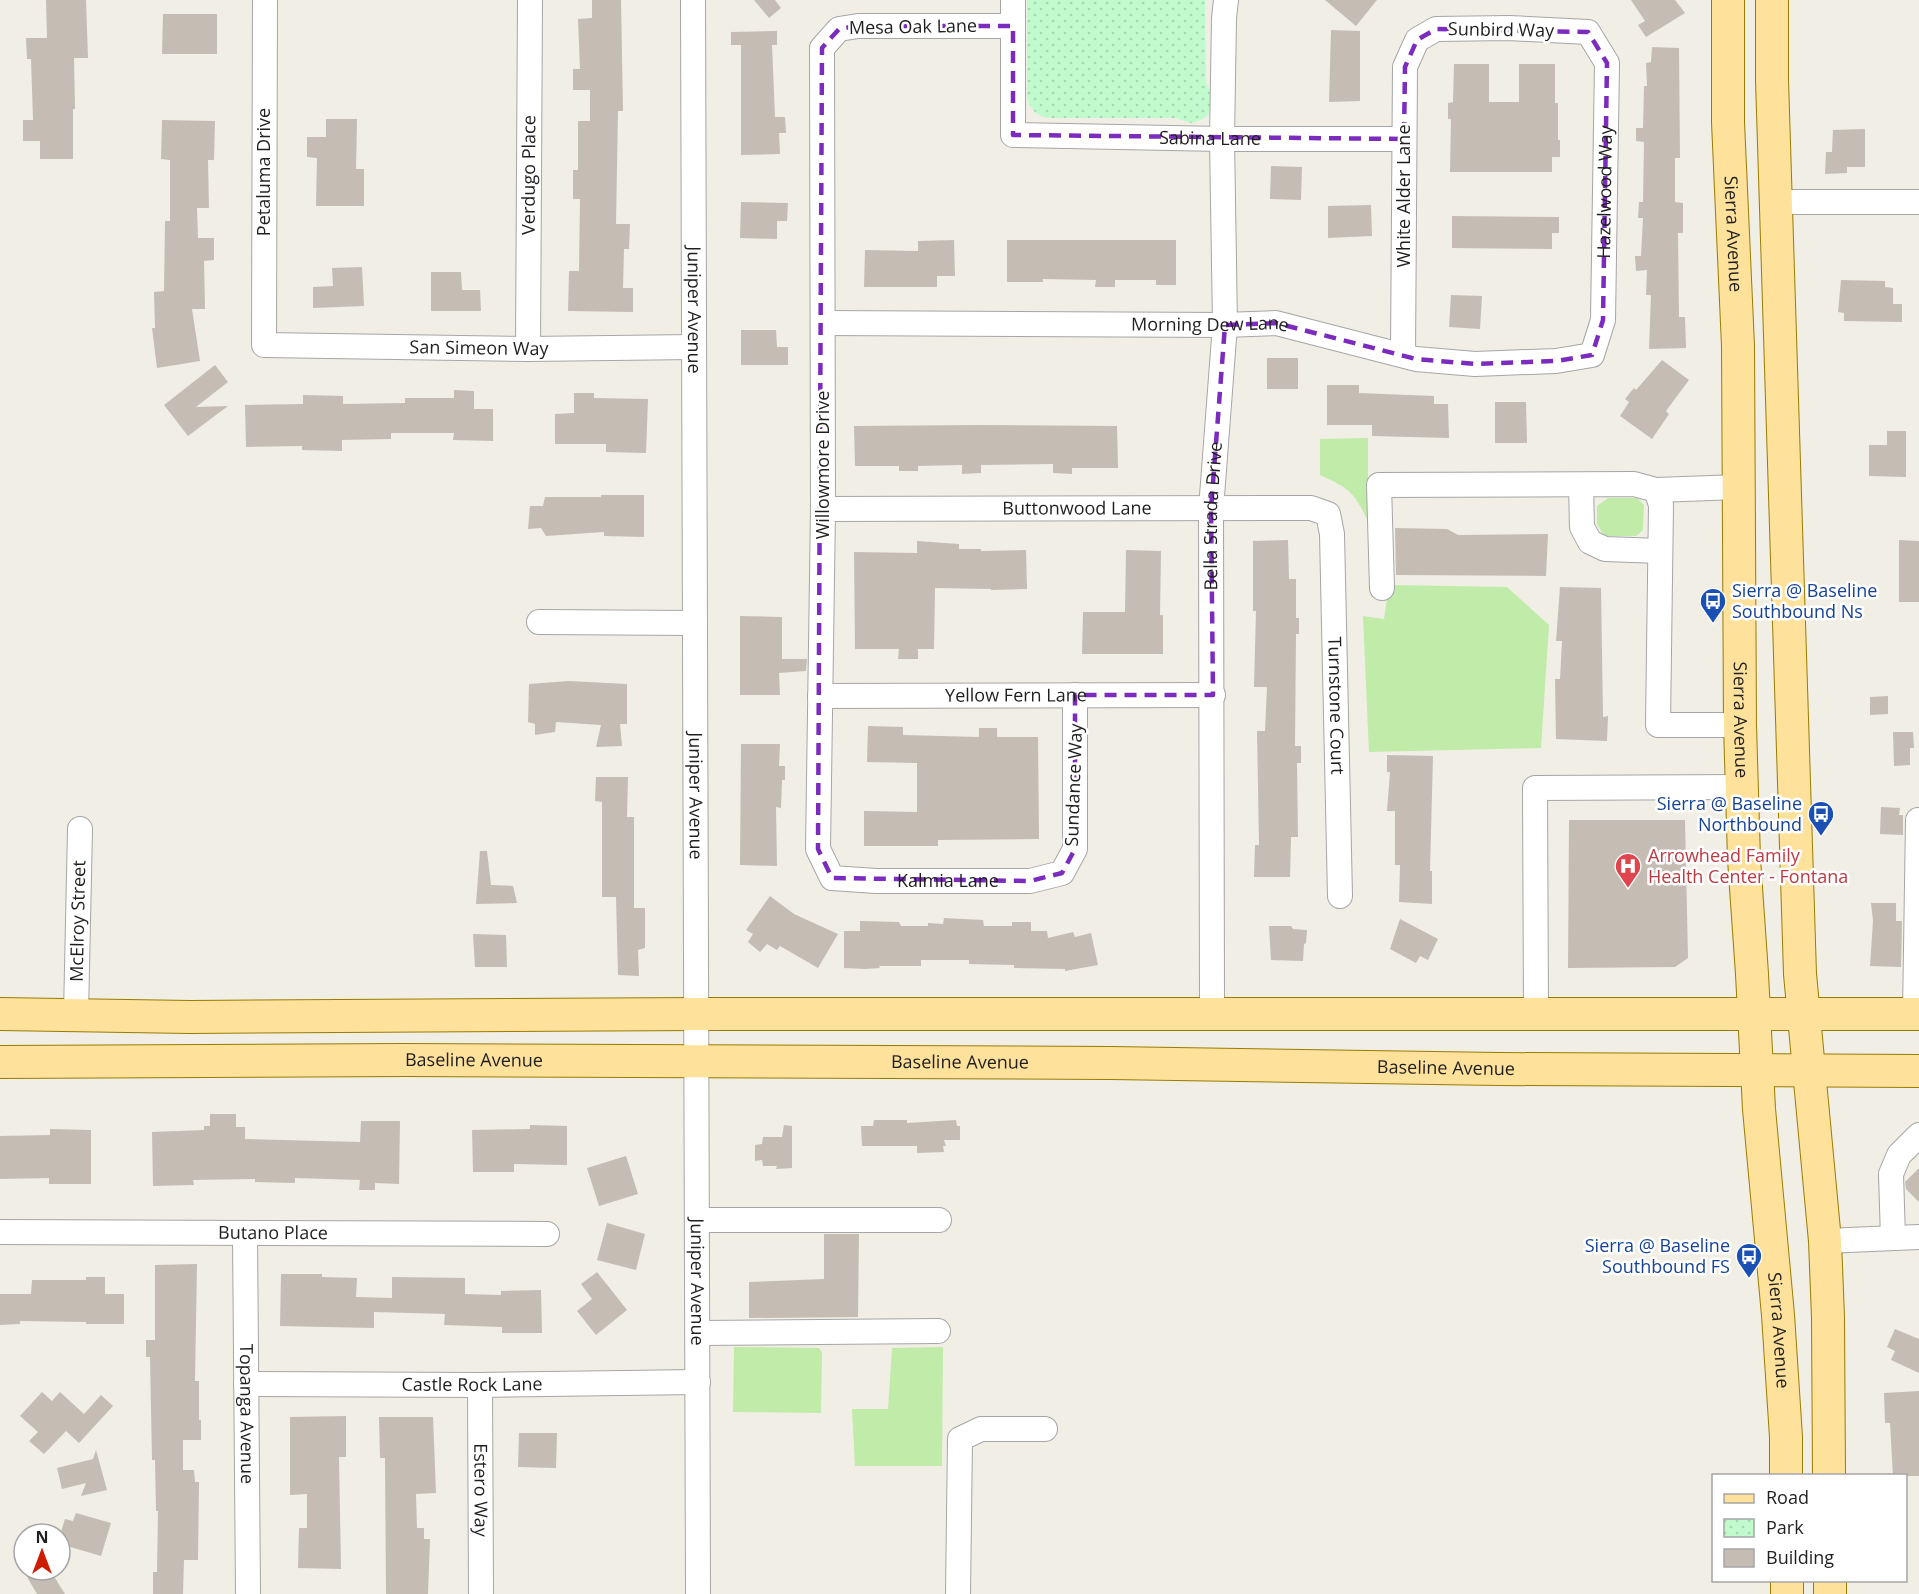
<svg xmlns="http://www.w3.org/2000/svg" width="1919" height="1594" viewBox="0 0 1919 1594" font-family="'Open Sans',sans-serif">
  <defs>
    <pattern id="park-dots" width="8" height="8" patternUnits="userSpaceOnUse" patternTransform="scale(1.5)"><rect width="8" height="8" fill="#c1fbcd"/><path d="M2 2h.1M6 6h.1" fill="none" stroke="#a5d7b0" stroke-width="1.8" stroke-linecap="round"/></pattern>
  </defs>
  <rect width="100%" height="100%" fill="#f0eee5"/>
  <path fill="#c0eba9" d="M1368,438v83c-14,-29 -19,-33 -48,-46v-36z
    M1608,498h29l7,7 -1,25 -7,6h-32l-7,-12v-18z
    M1389,585l118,2 42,38 -8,123 -172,4 -6,-136 21,3z
    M734,1347l85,1 3,5 -1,60 -88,-1z
    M943,1347l-1,119h-87l-3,-57h36l4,-61z"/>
  <path fill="url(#park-dots)" d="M1027,0h178l1,81 5,14v15l-5,7 -8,4 -7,2 -16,-5h-128c-12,-4 -16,-8 -20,-20z"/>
  <path fill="#c5bdb4" d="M46,0h40l2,58h-14l1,51h-2v50h-33v-18h-17v-21h10l-2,-61h-4l-1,-21h21z
    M592,0h29l2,111h-5l-2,113h14l-1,25h-5l-1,39h10v24l-65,-1 1,-40h10l1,-72h-7v-29h5v-49h12v-31h-17v-21h7l-2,-50 14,-1z
    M754,0h21l6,8 -12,10z
    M1325,0h52l-21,26z
    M1631,0h44l10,13 -39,24 -8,-12 7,-4z
    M163,14h54v40h-55z
    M1331,30l29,1v70l-31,1z
    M777,31v14h-5l3,72h10l1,16h-7l1,21 -39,1v-110h-10v-13z
    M1652,47l27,1 1,110h-5v44l8,1v30h-5l1,84h6l1,31 -37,1 2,-54h-5l1,-25 -11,1 -1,-15h6l2,-38h-5l1,-16h4l1,-60 -8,-1v-13h7l1,-42h3l-1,-23 5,-1z
    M1454,64h35v38h30v-38h36v39h3v37h2v17h-8v15h-102l1,-53h-3v-16l5,-1z
    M326,119h31l-1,50h8v37h-48l1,-48 -10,-1v-20h19z
    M162,120l53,1 -1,39h-6l1,48h-12l1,30h16v22l-10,1 1,48h-13l8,52 -43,7 -5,-40h3l-1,-36 10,-1 1,-70h5v-61l-9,-1z
    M1865,129v38h-18v6l-22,1 1,-22h6l1,-22z
    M1271,166l31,1 -1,33 -31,-1z
    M741,202l47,1 -1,18h-10v18l-37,-1z
    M1371,205l1,31 -44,2v-32z
    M1452,216l107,1v16h-7v16l-100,-1z
    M954,240l1,36h-18v11h-73l1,-37 53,1v-10z
    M1007,240h169v45h-20v-5h-41v7h-20l1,-7 -53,-1v3h-36z
    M362,267l2,39 -51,2v-21l20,-1 -1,-18z
    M431,272h30l1,18h18l1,21h-50z
    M1841,280l44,1v6l8,1v16h9v18l-58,-1v-8l-6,-1z
    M1451,295l31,1 -2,33 -31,-2z
    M741,330h35l1,17h11v18h-47z
    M1267,358h31v31h-31z
    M1662,360l27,20 -23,31 3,3 -17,25 -32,-23 9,-14 -4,-3 9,-11 2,2z
    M215,365l13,17 -32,25 32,-1 -40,30 -24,-31z
    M1327,385h32v8l75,3v8h14l1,34 -77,-2v-11h-45z
    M454,390l20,1v18h19v32l-40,-1 1,-7h-63v6l-49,1v11l-40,-1v-4l-56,1 -1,-42 58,-1v-9l40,1v8l62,-1v-5h49z
    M574,393h20v5l54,1 -2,54 -40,-1v-8h-51v-30l19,-1z
    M1495,402h31l1,41h-32z
    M980,425l137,1 1,42h-46v6l-19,-1v-9l-72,1v8l-19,1v-9l-44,1v5h-19v-5h-44l-1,-40z
    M1887,431h19v46l-37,-1v-31h18z
    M601,495h43v42l-40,-1v-4l-58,4 -5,-8 -13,1 2,-23h13l2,-9h56z
    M1395,528l52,1 11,6 90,-1 -2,42 -150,-1z
    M1288,540l1,39h7v39h3v16h-3l-1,112h6v17h-4l1,74h-7l-1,40h-36l1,-32h4l-2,-114h8l2,-44h-13l2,-76h-3v-70z
    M1899,540l20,1v61h-20z
    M917,541l42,3v5h22v2l45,-1 1,39 -36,1v-1l-56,-1 -1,61h-16v10h-20l1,-10h-44l-1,-97 63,1z
    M1126,550l35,1 -1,64h3v39h-81l1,-42h42z
    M1560,587l41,1 2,129 5,-1 -1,25 -51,-2 -1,-60h5l2,-38h-6z
    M740,616l42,1v42h25l-1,12 -27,2 1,22h-40z
    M569,681l58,3v40h-7l2,22 -26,1 5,-22 -45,-3 -1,10 -20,3v-11l-7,-2 1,-38z
    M1888,696v18l-18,1v-18z
    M868,726l35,1v8l76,2v-9h18v9h41l1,102 -101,1v6h-74v-35l53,1v-49l-50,-1z
    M1893,732h20l1,16h-4v17l-16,1z
    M741,744h39l-1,22h6v14h-3l-1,28 -5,-1 1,59 -37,-1z
    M1387,755l46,1 -3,115h2v33l-33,-2 1,-37h-5v-54h-8l3,-39h-3z
    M596,777h32l-1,40h7v91h11v40l-7,2 1,26 -21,-1 -2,-78h-14v-95l-7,-1z
    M1881,807l19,1 -1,7h4v20l-23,-1z
    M1569,820h116l3,138 -13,9 -107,1z
    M480,851h7l4,34 22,1 4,17 -41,1z
    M770,896l24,18 44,20 -20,34 -38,-22 -3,4 -10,-6 -7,8 -12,-10 5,-8 -7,-4z
    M1871,903h25v18h6l-1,46 -31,-1 3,-45z
    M944,918l39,2 1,6h28v-4h19v9h16l1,7 25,-6 2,5 16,-4 7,32 -33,6v-2l-51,-1v-3l-45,-1v-4h-48v6h-42l1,2 -15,1 -21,-1v-37h16v-10l39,1 2,4h27v-3l15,1z
    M1400,919l38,20 -10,21 -8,-4 -4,7 -26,-14z
    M1269,926h22l2,3 14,1 -1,13 -2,1 -1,17 -32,-1z
    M473,934l33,1 1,32h-32z
    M210,1114h26v13h9v12l115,3 1,-21h39l-1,63 -24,-1v7h-16l1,-10 -65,-2v5l-40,-1v-3l-62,1 1,5 -41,1 -1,-54 52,-2v-4h6z
    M874,1120h33v3l49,-3 1,6h3v14h-16l2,6h-3l1,6 -27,1v-7h-55l-1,-20h12z
    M530,1125l37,1v39l-53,-1v8h-41l-1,-42 58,-1z
    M784,1125l8,1v42l-16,1 1,-3h-14l-1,-6 -7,1v-16l7,-1 1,-7h19z
    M50,1129l41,1v54h-42v-6l-49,1v-43l50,-1z
    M626,1156l12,38 -39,12 -12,-38z
    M1919,1168v34l-13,-13 -1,-7z
    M607,1223l38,11 -9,36 -39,-10z
    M824,1234h35l-1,83 -109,1v-36l75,-3z
    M197,1264l-2,117h4v39h2v20h-18v30h11l1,12h4l-1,78h-14l-1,34h-30v-22h4l1,-61h-2l-1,-51h-3l-2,-103h-4v-17h9v-75z
    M597,1272l30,38 -31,25 -19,-24 15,-12 -11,-15z
    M281,1274h41v3l35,1 -1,19 36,1v-21l73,1v16l36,1v-4l40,-1 1,43h-40v-6l-58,-2 1,-11 -71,-2v16l-94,-2z
    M86,1277h19v17h19v30h-38v-2l-66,-1v3l-20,1v-31h31l1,-14h54z
    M1895,1329l24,10v34l-28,-13 4,-9 -8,-4z
    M1919,1391v85h-26l-3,-53h-5l-1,-30z
    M42,1392l10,9 8,-9 24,22 17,-19 12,11 -34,37 -13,-12 -22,23 -15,-13 9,-9 -18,-16z
    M346,1416v41h-7l2,112 -43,-1 1,-40h8v-34l-17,1v-78z
    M379,1417h54l3,76 -20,1 1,34h7v11h6l-2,55h-42l-1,-136h-5z
    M519,1433h38l-1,35 -38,-1z
    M96,1450l11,40 -26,6 5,-13 -24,6 -5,-21 36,-9z
    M76,1513l35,10 -10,33 -41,-12v-9l5,-16 8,2z
    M23,1570h27l15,24h-28z"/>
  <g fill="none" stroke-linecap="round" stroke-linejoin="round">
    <g stroke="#a6a6a6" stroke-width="26">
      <g id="minor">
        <path id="s1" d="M265,0l-1,345 264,4 166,-2"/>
        <path id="s2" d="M693,0l5,1594"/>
        <path id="s3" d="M1013,0v135l209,4h182"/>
        <path id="s4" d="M1013,26h-155l-19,3 -17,19 1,461 -5,340 14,29 44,3h154l32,-8 13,-24v-154"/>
        <path d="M1775,202h144"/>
        <path id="s5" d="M823,323l402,2 51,-2 140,36 59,5 81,-3 36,-6 11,-35 4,-257 -19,-31 -79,-4 -73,1 -19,11 -12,27 -2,288"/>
        <path id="s6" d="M528,349l2,-349"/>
        <path d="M1581,485l1,42 8,15 15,7 55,2"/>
        <path d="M1656,490l83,-3"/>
        <path id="s7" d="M823,509l488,-1 17,6 4,20 8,362"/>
        <path d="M1382,588l-3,-103 255,-1 22,6 5,15 -3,220h82"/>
        <path d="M539,622l155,1"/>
        <path id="s8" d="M820,696l393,-1"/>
        <path id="s9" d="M76,1014l4,-185"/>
        <path id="s10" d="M1212,1014l-1,-505 14,-184 -3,-186 2,-121 2,-18"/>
        <path d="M1536,1014l-1,-226 206,-1"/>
        <path d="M1915,1014l3,-194"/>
        <path d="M698,1220h241"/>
        <path id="s11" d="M0,1232l547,2"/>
        <path id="s12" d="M245,1234l3,360"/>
        <path d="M1893,1238l-2,-64 8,-19 20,-20"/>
        <path d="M1825,1241l94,-4"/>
        <path d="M698,1333l240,-2"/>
        <path id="s13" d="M246,1384l234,1 218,-3"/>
        <path id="s14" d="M480,1385l1,209"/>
        <path d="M958,1594l2,-155 21,-10h64"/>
      </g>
    </g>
    <g stroke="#997c00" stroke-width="34">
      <g id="major">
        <path id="s15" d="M1728,0v122l10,224 2,379 4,134 8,115 7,135 19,206 8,122v39"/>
        <path d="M1772,0v80l28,894 25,267 3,76 1,159"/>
        <path d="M0,1014l190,3 507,-3h1222"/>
        <path id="s16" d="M0,1062l405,-2 706,3 388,6 420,2"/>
        <path d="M1787,1580v14"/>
        <path d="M1830,1580v14"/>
      </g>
    </g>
    <use href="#minor" stroke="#fff" stroke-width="24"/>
    <use href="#major" stroke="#fee19b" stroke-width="32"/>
  </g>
  <path fill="none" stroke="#7b2cbf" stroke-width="4.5" stroke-dasharray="12 8" stroke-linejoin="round" d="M858,26h155v109l391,4 1,-72 12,-27 19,-11 152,3 19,31 -4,257 -11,35 -36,6 -81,3 -59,-5 -140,-36 -51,2 -14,184 2,186h-138v154l-13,24 -32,8 -198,-3 -14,-29 4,-801 17,-19z"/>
  <defs>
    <g id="bus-pin" transform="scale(1.35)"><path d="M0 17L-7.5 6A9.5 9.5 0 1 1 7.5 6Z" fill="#1a4fb4" stroke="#fff"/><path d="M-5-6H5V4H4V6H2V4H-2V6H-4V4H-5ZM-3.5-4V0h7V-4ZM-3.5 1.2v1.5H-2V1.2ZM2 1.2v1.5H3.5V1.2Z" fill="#fff"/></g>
    <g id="hospital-pin" transform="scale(1.35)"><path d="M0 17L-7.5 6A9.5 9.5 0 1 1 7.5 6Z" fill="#e0444e" stroke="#fff"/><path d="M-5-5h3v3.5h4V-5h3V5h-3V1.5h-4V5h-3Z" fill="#fff"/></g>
  </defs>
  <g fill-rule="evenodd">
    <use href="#bus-pin" x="1713" y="601"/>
    <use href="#bus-pin" x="1821" y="814"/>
    <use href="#hospital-pin" x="1628" y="866"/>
    <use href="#bus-pin" x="1749" y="1256"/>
  </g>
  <g text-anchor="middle" stroke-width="5" stroke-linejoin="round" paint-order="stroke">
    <g font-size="18" fill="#1f1f1f" stroke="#fff">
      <text transform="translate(913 27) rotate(-1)" y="6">Mesa Oak Lane</text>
      <text transform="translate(1501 30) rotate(1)" y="6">Sunbird Way</text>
      <text dy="6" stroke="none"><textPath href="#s3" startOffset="332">Sabina Lane</textPath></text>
      <text transform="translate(264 172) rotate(-90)" y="6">Petaluma Drive</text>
      <text dy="6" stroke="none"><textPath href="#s6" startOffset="174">Verdugo Place</textPath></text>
      <text dy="6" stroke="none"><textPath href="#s5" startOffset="939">Hazelwood Way</textPath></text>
      <text transform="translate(1404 196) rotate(-90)" y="6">White Alder Lane</text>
      <text dy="6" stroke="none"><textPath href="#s15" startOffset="234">Sierra Avenue</textPath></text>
      <text dy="6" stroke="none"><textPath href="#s2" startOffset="310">Juniper Avenue</textPath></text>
      <text dy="6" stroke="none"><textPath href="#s5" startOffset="387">Morning Dew Lane</textPath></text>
      <text dy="6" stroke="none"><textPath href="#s1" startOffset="560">San Simeon Way</textPath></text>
      <text transform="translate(823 465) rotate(-90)" y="6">Willowmore Drive</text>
      <text dy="6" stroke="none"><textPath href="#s7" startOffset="254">Buttonwood Lane</textPath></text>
      <text dy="6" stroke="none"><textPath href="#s10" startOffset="498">Bella Strada Drive</textPath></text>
      <text dy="6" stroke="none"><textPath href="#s8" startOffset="196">Yellow Fern Lane</textPath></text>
      <text dy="6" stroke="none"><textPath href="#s7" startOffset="698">Turnstone Court</textPath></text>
      <text dy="6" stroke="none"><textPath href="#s15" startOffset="720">Sierra Avenue</textPath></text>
      <text transform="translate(1074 785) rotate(-88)" y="6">Sundance Way</text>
      <text dy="6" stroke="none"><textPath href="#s2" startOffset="796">Juniper Avenue</textPath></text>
      <text dy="6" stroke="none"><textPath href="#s4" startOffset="1149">Kalmia Lane</textPath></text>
      <text dy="6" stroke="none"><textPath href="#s9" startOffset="93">McElroy Street</textPath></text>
      <text dy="6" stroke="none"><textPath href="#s16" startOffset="474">Baseline Avenue</textPath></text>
      <text dy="6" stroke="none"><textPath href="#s16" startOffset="960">Baseline Avenue</textPath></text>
      <text dy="6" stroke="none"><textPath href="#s16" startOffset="1446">Baseline Avenue</textPath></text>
      <text dy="6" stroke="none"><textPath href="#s11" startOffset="273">Butano Place</textPath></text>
      <text dy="6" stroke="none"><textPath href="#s2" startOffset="1282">Juniper Avenue</textPath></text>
      <text dy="6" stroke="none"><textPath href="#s15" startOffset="1332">Sierra Avenue</textPath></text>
      <text dy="6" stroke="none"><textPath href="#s13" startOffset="226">Castle Rock Lane</textPath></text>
      <text dy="6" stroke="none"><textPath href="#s12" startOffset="180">Topanga Avenue</textPath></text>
      <text dy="6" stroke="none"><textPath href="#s14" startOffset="105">Estero Way</textPath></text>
    </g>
    <g font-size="18" fill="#164399" stroke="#fff" text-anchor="end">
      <text x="1732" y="597" text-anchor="start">Sierra @ Baseline<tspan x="1732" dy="21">Southbound Ns</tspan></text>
      <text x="1802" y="810">Sierra @ Baseline<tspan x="1802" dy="21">Northbound</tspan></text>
      <text x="1730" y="1252">Sierra @ Baseline<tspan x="1730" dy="21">Southbound FS</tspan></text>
    </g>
    <g font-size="18" fill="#be3a42" stroke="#fff" text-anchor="start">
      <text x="1648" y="862">Arrowhead Family<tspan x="1648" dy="21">Health Center - Fontana</tspan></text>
    </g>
  </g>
  <rect x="1712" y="1474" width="195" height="108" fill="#ffffff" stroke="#a5a5a5" stroke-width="1.5"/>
  <rect x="1724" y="1494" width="30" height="9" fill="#fee19b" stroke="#a5a5a5" stroke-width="1.5"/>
  <text x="1766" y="1504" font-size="18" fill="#1f1f1f">Road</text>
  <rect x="1724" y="1519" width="30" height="18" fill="url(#park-dots)" stroke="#a5a5a5" stroke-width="1.5"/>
  <text x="1766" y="1534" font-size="18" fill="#1f1f1f">Park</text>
  <rect x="1724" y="1549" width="30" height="18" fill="#c5bdb4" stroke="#a5a5a5" stroke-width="1.5"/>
  <text x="1766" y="1564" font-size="18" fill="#1f1f1f">Building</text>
  <g transform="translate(42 1552)"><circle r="28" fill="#ffffff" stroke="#a5a5a5" stroke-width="1.5"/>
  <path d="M0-4.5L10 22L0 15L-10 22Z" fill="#cd1c00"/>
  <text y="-9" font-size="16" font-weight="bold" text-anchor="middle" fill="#1f1f1f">N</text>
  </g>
</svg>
